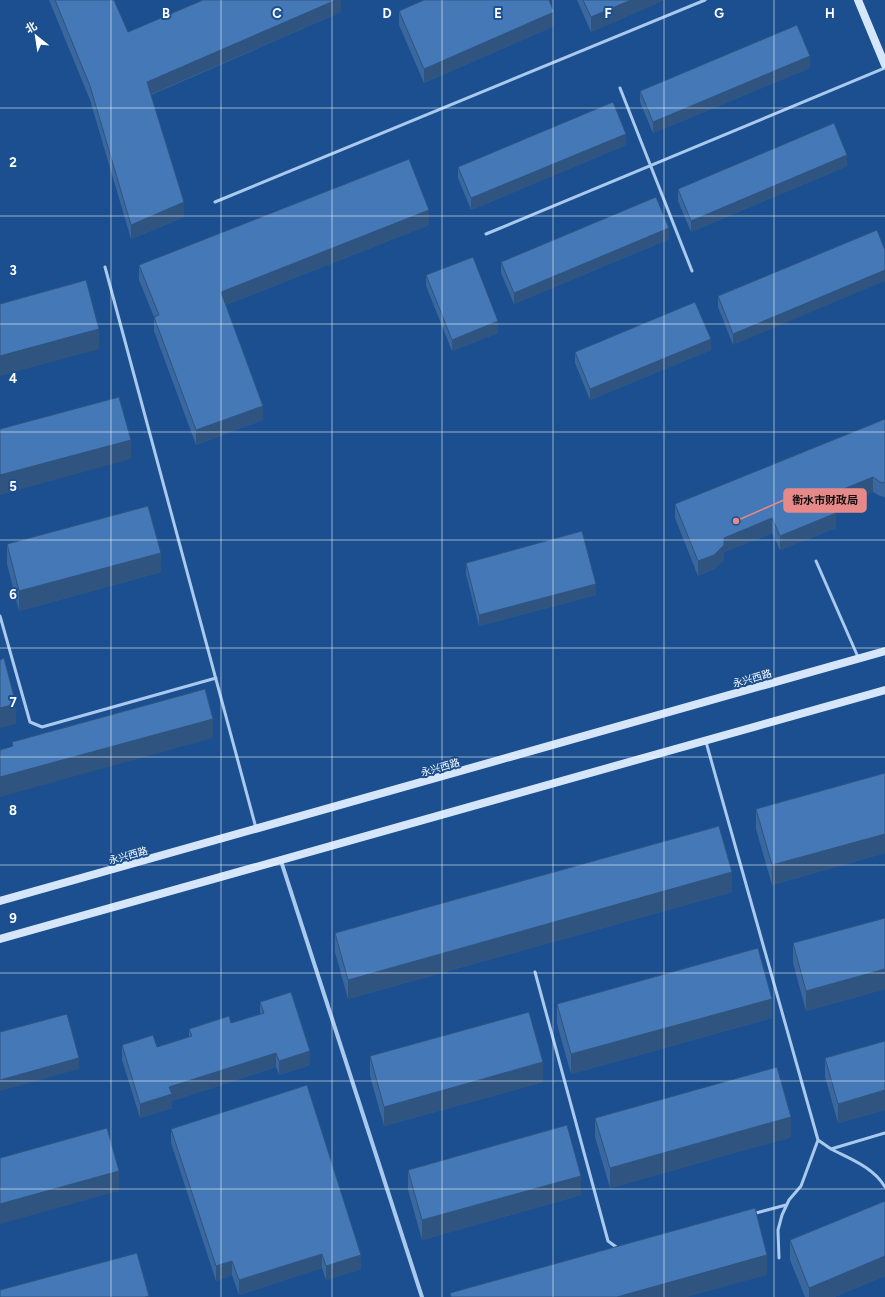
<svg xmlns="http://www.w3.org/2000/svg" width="885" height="1297" viewBox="0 0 885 1297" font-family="Figtree,'Noto Sans SC',sans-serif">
  <rect width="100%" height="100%" fill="#1b4f8f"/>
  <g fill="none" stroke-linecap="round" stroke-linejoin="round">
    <path stroke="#a9c9ee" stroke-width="3" d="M620,88l72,183
      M215,202l490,-202
      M486,234l399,-166
      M105,267l151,561
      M816,561l42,96
      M0,616l30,106 12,5 174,-49
      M706,742l112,398 -17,46 -12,14 -7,15 -4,15 1,28
      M535,972l73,269 11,8
      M818,1140l13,9 54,-16
      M831,1149c19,10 42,18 54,38
      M752,1214l34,-9"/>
    <path stroke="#a9c9ee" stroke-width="4" d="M281,861l141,436"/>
    <path stroke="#d6e6fa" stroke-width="8" d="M858,0l27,65
      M0,901l885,-250
      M0,939l885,-249"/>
  </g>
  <path fill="#3a679d" d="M49,0h65l14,32 213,-32v12l-190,83 33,122 -53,22 -41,-139z
    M577,0h87l-73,32z
    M399,11l155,15 -130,57 -25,-58z
    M810,68l-157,65 -13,-31v-11z
    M626,145l-155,65 -13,-32v-11z
    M847,166l-156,66 -13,-31v-12z
    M429,225l-203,80 37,115 -67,25 -42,-114v-14l-15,-37v-15z
    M877,230l-144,115 -15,-38v-11z
    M669,239l-155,65 -13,-31v-11z
    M426,275l72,58 -46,18 -26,-65z
    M711,350l-121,50 -15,-37v-11z
    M885,419v78l-5,-1 -7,-4 -39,16 2,20 -56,22 -8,-17 -48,19v8l-10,9 -16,7 -23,-58v-14z
    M7,544l154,28 -142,39 -12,-47z
    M466,563l130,32 -117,31 -13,-52z
    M885,773v80l-113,32 -16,-56v-20z
    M732,892l-384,107 -13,-47v-19z
    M885,918v71l-79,22 -13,-48v-20z
    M260,1002l50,63 -31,10 -3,-8 -104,34v7l-32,10 -18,-58v-15l35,2 32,-10v-8l42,-6 29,-9z
    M557,1004l215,14 -201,56 -14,-50z
    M885,1041v69l-47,13 -13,-46v-19z
    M370,1056l173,26 -159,44 -14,-50z
    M595,1118l196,19 -181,51 -15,-51z
    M171,1129l190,140 -35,11 -4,-12 -83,27 -7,-20 -16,6 -45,-138z
    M408,1170l173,25 -159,45 -14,-50z
    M790,1240l95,36 -51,21h-29l-15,-37z"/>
  <path fill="#305480" d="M336,0h5v12l-194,84v-14z
    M631,0h33l-73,32v-15z
    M554,12v14l-130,57v-14z
    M810,56v12l-157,65v-11z
    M626,134v11l-155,65v-12z
    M847,155v11l-156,66v-11z
    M184,202v15l-53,22v-14z
    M429,210v15l-208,82v-15z
    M669,228v11l-155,65v-11z
    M885,270v11l-152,64v-11z
    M498,321v12l-46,18v-11z
    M99,329v20l-99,27v-20z
    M711,339v11l-121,50v-11z
    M263,406v14l-67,25v-15z
    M131,440v19l-131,36v-20z
    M873,477v15l-44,18v-15z
    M836,513v15l-56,22v-14z
    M772,518v15l-48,19v8l-10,9 -16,7v-15l26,-23z
    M161,553v19l-142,39v-20z
    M596,584v11l-117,31v-11z
    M16,704v20l-16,4v-20z
    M213,719v19l-213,59v-20z
    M885,834v19l-113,32v-20z
    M732,872v20l-384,107v-19z
    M885,969v20l-79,22v-20z
    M772,999v19l-201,56v-20z
    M310,1051v14l-31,10v-14z
    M276,1053v14l-104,34v7l-32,10v-14l29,-17z
    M79,1058v11l-79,22v-11z
    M543,1062v20l-159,44v-19z
    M885,1090v20l-47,13v-19z
    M791,1117v20l-181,51v-20z
    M119,1171v20l-119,33v-20z
    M581,1176v19l-159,45v-20z
    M322,1254v14l-83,27v-15z
    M361,1255v14l-35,11v-14z
    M767,1255v20l-80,22h-70z
    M885,1256v20l-51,21h-25v-9z
    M232,1261v14l-16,6v-15z"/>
  <path fill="#4478b7" stroke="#305480" d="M55,0h59l14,32 75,-32h133l-189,82 37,120 -53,23 -41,-139z
    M424,0h125l5,12 -130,57 -25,-58z
    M583,0h48l-40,17z
    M797,25l13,31 -157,66 -13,-31z
    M613,102l13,32 -155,64 -13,-31z
    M834,123l13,32 -156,66 -13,-32z
    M409,159l20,51 -208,82 42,114 -67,24 -42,-113 5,-2 -20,-50z
    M656,197l13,31 -155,65 -13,-31z
    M877,230l8,20v20l-152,64 -15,-38z
    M473,257l25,64 -46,19 -26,-65z
    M86,280l13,49 -99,27v-52z
    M695,302l16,37 -121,50 -15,-37z
    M119,397l12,43 -131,35v-46z
    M885,419v64l-5,-1 -7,-5 -44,18 7,18 -56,23 -8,-18 -48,20v7l-10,10 -16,6 -23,-57z
    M148,506l13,47 -142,38 -12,-47z
    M582,531l14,53 -117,31 -13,-52z
    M4,658l12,46 -16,4v-48z
    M205,689l8,30 -213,58v-27l13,-4 -1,-4z
    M885,773v61l-113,31 -16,-56z
    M719,826l13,46 -384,108 -13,-47z
    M885,918v51l-79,22 -13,-48z
    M758,948l14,51 -201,55 -14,-50z
    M291,992l19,59 -31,10 -3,-8 -107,34 3,7 -32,10 -18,-59 31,-10 4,12 35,-11 -3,-7 40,-13 2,7 33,-10 -4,-11z
    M529,1012l14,50 -159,45 -14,-51z
    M67,1014l12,44 -79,22v-48z
    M885,1041v49l-47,14 -13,-46z
    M777,1067l14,50 -181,51 -15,-50z
    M307,1085l54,170 -35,11 -4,-12 -83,26 -7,-19 -16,5 -45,-137z
    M567,1125l14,51 -159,44 -14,-50z
    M107,1128l12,43 -119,33v-46z
    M885,1201v55l-76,32 -19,-48z
    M755,1208l12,47 -150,42h-166l-1,-4z
    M137,1253l12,43 -4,1h-145v-7z"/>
  <path fill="none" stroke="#fff" stroke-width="1" stroke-opacity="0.55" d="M111,0v1297M221,0v1297M332,0v1297M442,0v1297M553,0v1297M664,0v1297M774,0v1297M0,108h885M0,216h885M0,324h885M0,432h885M0,540h885M0,648h885M0,757h885M0,865h885M0,973h885M0,1081h885M0,1189h885"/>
  <g text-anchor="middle" stroke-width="4" stroke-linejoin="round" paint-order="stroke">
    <g font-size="10" fill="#fff" stroke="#1b4f8f">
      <text transform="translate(752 678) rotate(-16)" y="4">永兴西路</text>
      <text transform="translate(440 767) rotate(-16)" y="4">永兴西路</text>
      <text transform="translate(128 855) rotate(-15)" y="4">永兴西路</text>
    </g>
  </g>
  <g font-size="13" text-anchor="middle" font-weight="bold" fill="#fff" stroke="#1b4f8f" stroke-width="4" stroke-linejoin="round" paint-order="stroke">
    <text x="166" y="18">B</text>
    <text x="277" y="18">C</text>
    <text x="387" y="18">D</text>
    <text x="498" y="18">E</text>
    <text x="608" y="18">F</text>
    <text x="719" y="18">G</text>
    <text x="830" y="18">H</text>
    <text x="13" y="167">2</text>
    <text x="13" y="275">3</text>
    <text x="13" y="383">4</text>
    <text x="13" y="491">5</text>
    <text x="13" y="599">6</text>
    <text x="13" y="707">7</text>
    <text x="13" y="815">8</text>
    <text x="13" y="923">9</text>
  </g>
  <path fill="none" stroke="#e88989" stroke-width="1.5" d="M736 521L784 500"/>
  <circle fill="#e88989" stroke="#1b4f8f" stroke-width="1.5" cx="736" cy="521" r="4"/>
  <rect fill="#e88989" stroke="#e88989" stroke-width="1.5" x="784" y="489" width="82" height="23" rx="4"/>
  <g font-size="11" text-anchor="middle" font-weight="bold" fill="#111">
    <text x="825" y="504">衡水市财政局</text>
  </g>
  <g transform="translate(36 36) rotate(330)" stroke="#1b4f8f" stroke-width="3" paint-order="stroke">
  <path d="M0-3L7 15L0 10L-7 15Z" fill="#ffffff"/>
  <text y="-6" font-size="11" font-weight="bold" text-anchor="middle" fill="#ffffff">北</text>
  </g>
</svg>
